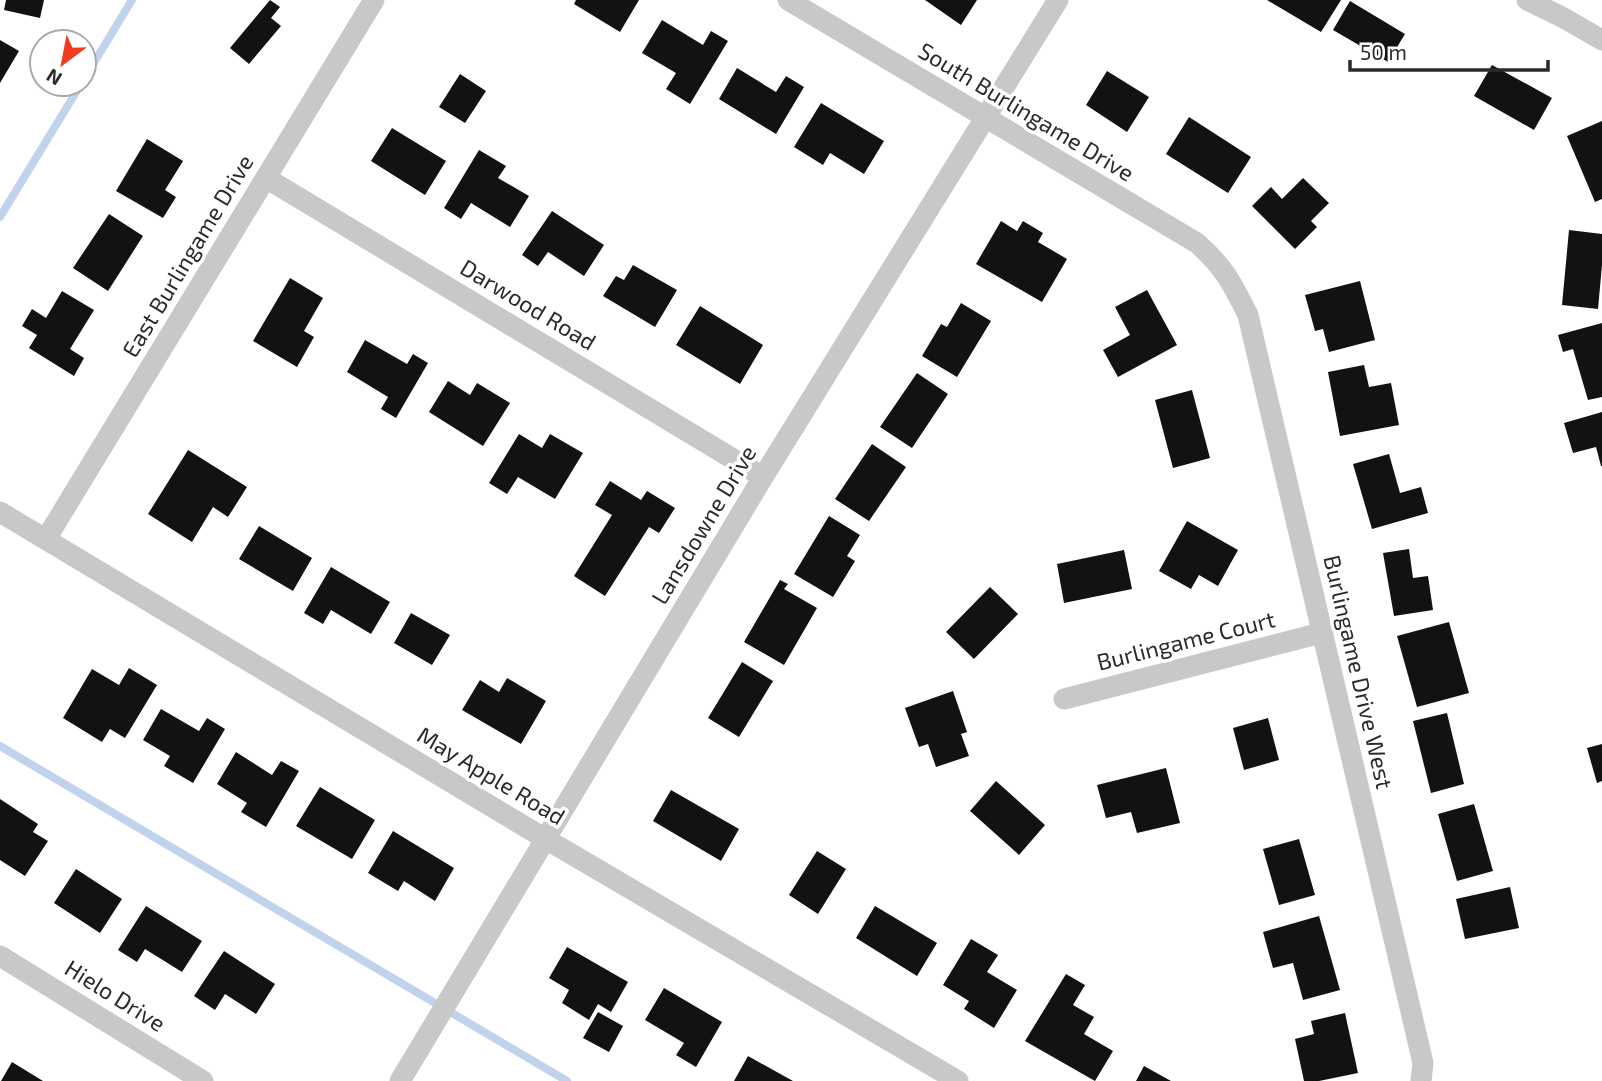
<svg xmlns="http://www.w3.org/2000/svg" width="1602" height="1081" viewBox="0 0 1602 1081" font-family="'Exo 2',sans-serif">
  <rect width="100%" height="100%" fill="#fff"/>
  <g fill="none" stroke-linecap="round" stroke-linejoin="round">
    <path stroke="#c1d3ec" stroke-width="8" d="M84,79l48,-79
      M0,217l81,-133
      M0,746l567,335"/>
  </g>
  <path fill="#121212" d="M6,0h38l-4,18 -36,-8z
    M270,0l10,7 -9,11 10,8 -32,38 -19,-16z
    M576,0h63l-19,32 -46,-28z
    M925,0h52l-16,25z
    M1267,0h74l-20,32z
    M1350,1l55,33 -17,28 -55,-32z
    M662,20l41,25 8,-14 17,10 -38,63 -24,-15 10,-16 -34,-20z
    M0,40l19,11 -19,32z
    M1492,65l60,33 -18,32 -60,-34z
    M737,68l39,24 10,-16 18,11 -28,47 -57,-35z
    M1107,71l42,26 -22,35 -41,-27z
    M460,74l26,17 -21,32 -26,-16z
    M821,103l63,38 -20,33 -34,-21 -7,12 -29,-18z
    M1189,117l62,40 -23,36 -62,-39z
    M1602,121v78l-7,3 -28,-66z
    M392,128l54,33 -21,34 -54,-34z
    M147,139l36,22 -18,29 11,7 -13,21 -47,-27z
    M479,150l27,16 -8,12 31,18 -19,31 -39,-24 -10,16 -17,-11z
    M1303,178l26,25 -18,18 6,6 -22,22 -43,-43 19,-19 11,12z
    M552,211l52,34 -20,31 -36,-24 -10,14 -16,-11z
    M109,214l34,22 -35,55 -35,-23z
    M1001,221l16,10 6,-10 20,12 -5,9 29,17 -25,43 -66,-38z
    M1569,230l33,4v31l-4,44 -36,-4z
    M633,265l44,25 -22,37 -52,-31 13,-20 8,4z
    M290,278l33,20 -19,33 10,6 -17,30 -44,-26z
    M1360,281l15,59 -46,12 -6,-23 -8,2 -10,-36z
    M1147,290l30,55 -59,32 -15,-27 27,-15 -15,-28z
    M62,291l32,19 -24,39 14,9 -10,18 -45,-28 8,-13 -15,-9 10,-17 14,9z
    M961,303l30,18 -34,56 -35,-21 19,-32 6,3z
    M700,306l63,39 -23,39 -64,-39z
    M1602,323v74l-14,3 -15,-51 -10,3 -5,-17z
    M365,340l42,24 6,-10 15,9 -32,55 -15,-9 7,-12 -41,-25z
    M1364,365l5,22 22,-4 8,42 -59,11 -12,-64z
    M917,373l31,21 -36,54 -32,-21z
    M448,381l22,14 7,-12 33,20 -27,43 -54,-34z
    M1192,390l18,68 -37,10 -18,-68z
    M1602,412v54h-1l-5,-19 -23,6 -9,-30z
    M519,434l23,14 8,-14 33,19 -28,46 -37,-22 -11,17 -18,-11z
    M872,444l34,23 -37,54 -34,-22z
    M188,450l59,37 -19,30 -15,-10 -21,35 -44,-28z
    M1389,454l11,39 21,-6 7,26 -56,16 -19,-65z
    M610,481l31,19 6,-9 28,17 -16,25 -10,-6 -44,69 -31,-20 38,-61 -17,-10z
    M829,516l31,19 -13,21 8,5 -22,36 -39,-23z
    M1187,521l51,29 -20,36 -19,-11 -8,14 -32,-18z
    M259,526l53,32 -19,33 -54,-32z
    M1409,549l4,29 15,-2 5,34 -39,6 -11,-63z
    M1124,550l8,39 -68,14 -7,-39z
    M331,567l59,35 -19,32 -40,-24 -8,14 -19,-11z
    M780,580l8,4 -4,5 33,19 -33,57 -40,-23z
    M990,587l28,27 -44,45 -28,-27z
    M411,613l39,22 -18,30 -38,-22z
    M1449,622l20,71 -52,14 -20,-71z
    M742,662l31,19 -34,56 -31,-19z
    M129,668l28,17 -32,53 -15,-9 -8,13 -39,-24 29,-49 27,16z
    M507,678l39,23 -25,43 -59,-34 18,-30 19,12z
    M953,691l14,41 -6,2 8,22 -33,11 -8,-23 -9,3 -14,-39z
    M161,709l38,22 8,-13 18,11 -32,54 -29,-17 6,-10 -27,-16z
    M1447,713l17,71 -33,9 -18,-72z
    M1268,718l11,42 -35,10 -11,-42z
    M1602,744v37l-5,2 -10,-35z
    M236,752l36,23 9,-14 18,10 -33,56 -25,-15 6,-9 -30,-19z
    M1166,768l14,55 -43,10 -6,-21 -25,6 -9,-33z
    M996,781l49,44 -26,30 -49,-44z
    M320,787l55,33 -23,39 -56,-33z
    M671,790l68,39 -18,32 -68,-40z
    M0,799l38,25 -5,8 15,9 -23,35 -25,-16z
    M1474,804l19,67 -36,10 -19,-67z
    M393,831l61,37 -19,33 -31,-20 -6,10 -30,-18z
    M1299,839l16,56 -36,10 -16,-56z
    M817,851l29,18 -28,45 -29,-19z
    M76,869l46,30 -22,34 -46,-30z
    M1510,887l9,41 -54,11 -9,-40z
    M146,906l56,35 -20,31 -37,-23 -8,13 -19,-12z
    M875,906l62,37 -20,33 -61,-38z
    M1319,916l21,74 -37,10 -10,-37 -20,5 -10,-36z
    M971,939l27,16 -11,17 30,18 -23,38 -30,-19 5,-8 -26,-16z
    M567,947l61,35 -17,30 -13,-8 -9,16 -27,-17 7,-13 -20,-12z
    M224,951l51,33 -19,30 -31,-20 -10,16 -21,-14z
    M1066,974l19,11 -12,20 21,12 -10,17 29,17 -18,30 -70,-40z
    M664,988l58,34 -26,45 -20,-12 8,-12 -39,-23z
    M598,1012l25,14 -14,26 -26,-14z
    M1345,1013l13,60 -39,8h-15l-9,-42 19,-5 -3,-13z
    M748,1056l45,25h-59z
    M12,1062l31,19h-42z
    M1144,1066l27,15h-35z"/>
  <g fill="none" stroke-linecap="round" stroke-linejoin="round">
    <path stroke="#c8c8c8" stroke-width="21" d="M788,0l409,243c27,24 35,40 51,72l175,748 -2,18
      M1527,0l35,17 40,23
      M266,178l497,299
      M0,512l544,326 414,243
      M46,539l328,-539
      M1064,699l257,-66
      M0,956l203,125
      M400,1081l363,-604 295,-477"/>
  </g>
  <g text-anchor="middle" stroke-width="7" stroke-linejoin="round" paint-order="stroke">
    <g font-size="23" fill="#2b2b2b" stroke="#fff">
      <text transform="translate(1026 112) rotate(31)" y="8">South Burlingame Drive</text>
      <text transform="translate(188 256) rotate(-59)" y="8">East Burlingame Drive</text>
      <text transform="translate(528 305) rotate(31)" y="8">Darwood Road</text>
      <text transform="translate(704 525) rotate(-59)" y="8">Lansdowne Drive</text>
      <text transform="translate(1186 641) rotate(-14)" y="8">Burlingame Court</text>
      <text transform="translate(1358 672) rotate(77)" y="8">Burlingame Drive West</text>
      <text transform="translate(491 776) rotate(31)" y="8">May Apple Road</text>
      <text transform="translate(115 996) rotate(32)" y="8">Hielo Drive</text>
    </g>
  </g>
  <g transform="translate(63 63) rotate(212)"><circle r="33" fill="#ffffff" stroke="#aaaaaa" stroke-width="2"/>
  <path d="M0-5L12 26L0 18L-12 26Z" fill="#f03c20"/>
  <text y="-10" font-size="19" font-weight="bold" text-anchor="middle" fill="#2b2b2b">N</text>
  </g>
  <path d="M1350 60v10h198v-10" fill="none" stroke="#2b2b2b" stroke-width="3.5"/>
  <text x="1360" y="60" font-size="21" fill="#2b2b2b" stroke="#ffffff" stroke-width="5" paint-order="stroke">50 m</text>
</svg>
